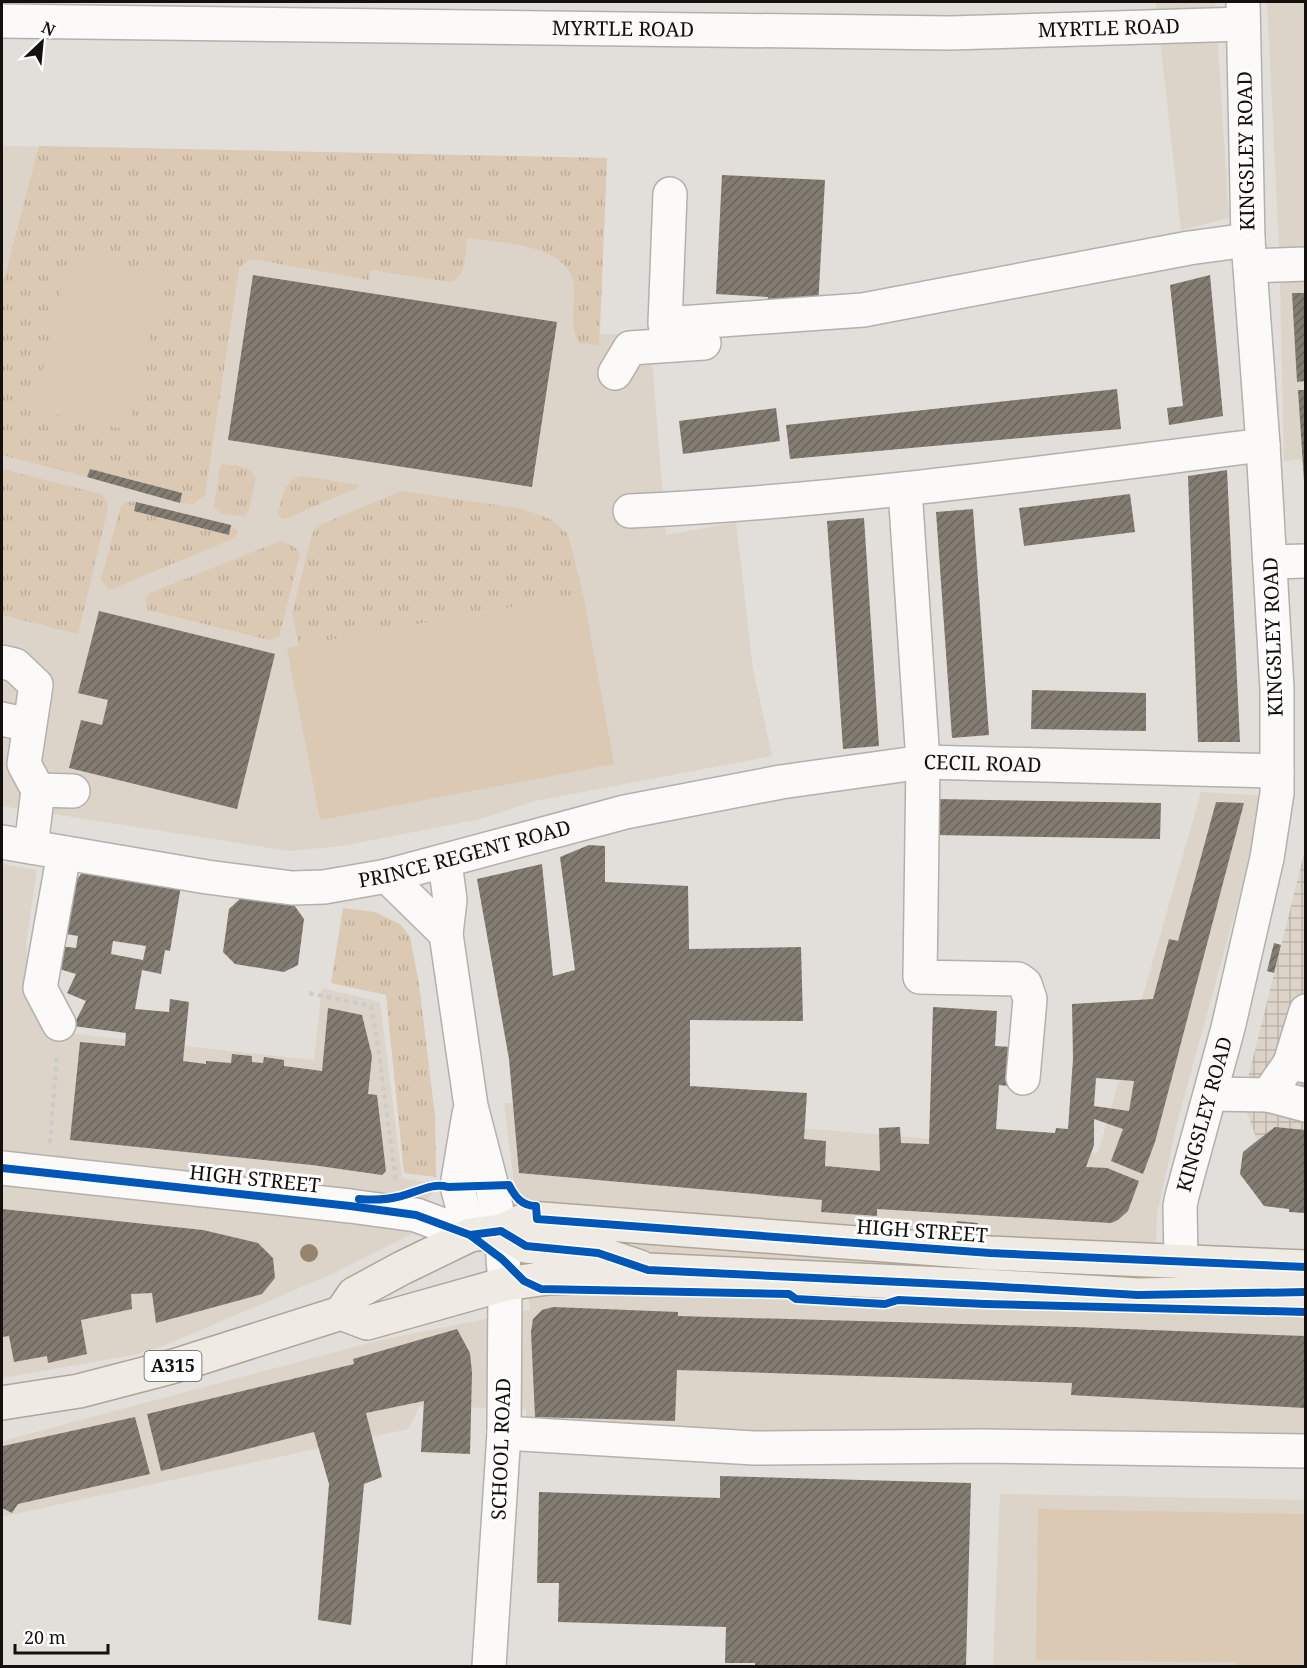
<svg xmlns="http://www.w3.org/2000/svg" width="1307" height="1668" viewBox="0 0 1307 1668" font-family="'Noto Serif',serif">
  <defs>
    <pattern id="industrial-grid" width="8" height="8" patternUnits="userSpaceOnUse" patternTransform="scale(1.5)"><rect width="8" height="8" fill="#dcd3c9"/><path d="M0 4h8M4 0v8" fill="none" stroke="#bcb4ab"/></pattern>
    <pattern id="grass-tufts" width="24" height="20" patternUnits="userSpaceOnUse" patternTransform="scale(1.5)"><rect width="24" height="20" fill="#dbc9b4"/><path d="M3 7l-1-3M5 7V3M7 7l1-3M15 17l-1-3M17 17v-4M19 17l1-3" fill="none" stroke="#bbac9a"/></pattern>
    <pattern id="building-hatch" width="6" height="6" patternUnits="userSpaceOnUse" patternTransform="scale(1.5)"><rect width="6" height="6" fill="#837c72"/><path d="M-1 1l2-2M0 6l6-6M5 7l2-2" fill="none" stroke="#6a645c"/></pattern>
  </defs>
  <rect width="100%" height="100%" fill="#e2deda"/>
  <path fill="#dcd3c9" d="M1156,2h59l14,216 -48,12z
    M1267,2h38v457l-21,2 -5,-214z
    M2,146l605,12 -7,176 50,1 16,200 70,-13 17,147 19,87 -237,45 -55,18 -138,27 -53,5 -287,-45z
    M1201,792l66,4 -90,327 -20,91 -3,84 151,1v149l-250,-6 -529,-18v-15l-106,-3 -12,23 -403,87 -3,-2v-68l4,-6 371,-99 153,-31 -26,-207 594,50z
    M2,864l35,6 -11,74 5,56 18,31 265,29 8,-72 58,14 22,176 38,7 -11,12 -19,38 -76,38 -171,73 -30,9 -131,23z
    M1000,1494l305,6v166h-312z"/>
  <path fill="url(#industrial-grid)" d="M1305,850v363l-16,-1 1,-20 -40,-5 -10,-13 3,-22 14,-12 -10,-28 2,-38z"/>
  <path fill="url(#grass-tufts)" d="M39,146l568,12 -8,187 -20,-2c-8,-13 -6,-29 -5,-45 0,-5 1,-13 -1,-18 -11,-37 -74,-37 -106,-42 -2,14 0,40 -17,44l-79,-12 -2,10 -116,-21 -8,3 -6,7 -34,226 -12,9 -13,-1 2,-10 -92,-24 -3,8 -85,-22v-168z
    M223,464c14,2 28,1 33,15l-8,33 -3,4 -23,-2 -8,-7 6,-40z
    M2,469l99,25 5,6 2,8 -30,126 -76,-19z
    M303,476l55,9 1,2 -74,32 -4,-1 -3,-5c5,-15 6,-35 25,-37z
    M401,491l122,18 27,10 18,15 15,60 -284,52 -7,-33 21,-81 7,-7z
    M131,501l5,1 -2,9 94,24 3,-10 6,6 -1,5 -4,3 -120,50 -5,-1 -6,-8 19,-71 2,-5z
    M280,541l14,5 6,8 -21,83 -10,3 -121,-30 -3,-12 5,-5z
    M343,908l32,4 25,12 10,13 9,47 16,132 1,61 -32,-4 -18,-178 -55,-12z"/>
  <path fill="#dbc9b4" d="M70,252l94,22 -36,156 -94,-21z
    M583,594l31,170 -294,56 -33,-172z
    M1038,1509l267,5v152h-69v-4l-200,-2z"/>
  <path fill="url(#building-hatch)" fill-rule="evenodd" d="M722,175l103,5 -7,127 -51,-3 1,-7 -52,-3z
    M253,275l304,47 -25,165 -304,-47z
    M1210,275l13,141 -54,9 -2,-17 16,-2 -13,-121z
    M1292,293h13v88l-8,1z
    M1117,389l4,40 -331,30 -4,-34z
    M1298,390h7v90l-1,1z
    M776,408l4,33 -97,13 -4,-33z
    M90,469l92,24 -2,10 -93,-26z
    M1227,470l13,272h-42l-10,-266z
    M1130,494l5,38 -111,14 -5,-38z
    M136,502l95,23 -2,10 -95,-24z
    M973,509l16,226 -37,3 -16,-226z
    M864,518l15,228 -36,3 -16,-228z
    M99,611l176,43 -38,155 -168,-41 12,-48 21,5 6,-25 -30,-7z
    M1032,690l114,3v38l-115,-2z
    M936,799l225,4 -1,36 -224,-4z
    M1216,802l28,1 -89,339 -12,32 -32,-13 12,-32 -29,-10v26l-8,22 21,1 32,13 -11,30 -10,9 -7,3 -234,-14v7l-56,-4 1,-12 -303,-27 -10,-114 -32,-180 65,-15 11,112 22,-6 -15,-113 29,-12 16,1v36l83,4 1,63 112,-2 2,74 -113,-1v66l117,7 -3,46 22,2 -1,25 55,5 -1,-43 21,-1 1,16 28,1 4,-137 64,4 -2,35 16,1 -3,39 -9,-1 -3,44 59,4 1,-5 12,1 5,-70 -1,-55 81,-5 16,-60 9,2zM1096,1078l38,3 -5,30 -35,-5z
    M86,872l95,14 -11,65 -5,-1 -4,24 -19,-4 -7,39 34,3 1,-13 19,3 -6,59 23,3v-3l25,2 1,-9 20,2v6l11,1 1,-6 20,3v6l38,5 6,-63 34,7 10,41 -4,38 9,1 9,76 -4,4 -70,-10 -242,-25 10,-98 45,4 1,-13 -53,-7 13,-25 -19,-8 9,-19 -20,-6 4,-22 16,2 2,-12 -12,-2 8,-51 7,-9zM113,941l33,5 -3,14 -32,-6z
    M243,896l51,9 10,14 -6,46 -14,7 -49,-8 -12,-12 6,-43z
    M1274,943l7,2 -7,28 -7,-2z
    M1275,1127l30,3v83l-16,-1v-3l-25,-3 -24,-32 3,-22z
    M2,1209l201,21 55,13 15,15 2,20 -13,16 -106,29 -4,-30 -21,1 1,15 -51,11 6,34 -39,9 -1,-7 -33,6 -5,-26 -7,1z
    M957,1221l21,2 -1,7 -21,-2z
    M553,1307l125,5v4l397,11 230,9v72l-234,-13 1,-12 -395,-13 -2,51 -140,-4 -4,-85 2,-13 9,-9z
    M457,1329l13,24 2,20 -2,81 -49,-2 3,-51 -58,12 16,64 -18,7 -13,141 -33,-5 11,-136 -15,-52 -153,39 -14,-57 207,-50 -1,-5z
    M135,1417l15,57 -132,30 -6,9 -10,-5v-59l1,-3z
    M720,1476l251,7 -5,183h-211v-3h-30l1,-36 -168,-5 1,-39h-22l2,-91 181,6z"/>
  <g fill="none" stroke-linecap="round" stroke-linejoin="round">
    <g stroke="#b3b0ad" stroke-width="36">
      <g id="minor">
        <path id="s1" d="M2,21l948,12 293,-9"/>
        <path d="M670,194l-5,130 198,-14 326,-62 59,-8"/>
        <path d="M1250,266l56,-2"/>
        <path d="M615,373l15,-25 74,-5"/>
        <path d="M905,489l18,273 -3,215 98,2 7,5 5,15 -7,79"/>
        <path d="M630,511c212,-10 423,-40 633,-66"/>
        <path d="M1270,562l36,-1"/>
        <path d="M2,662l13,3 21,20 -12,79 14,26 -7,57"/>
        <path d="M2,719l27,6"/>
        <path d="M38,790l35,1"/>
        <path id="s2" d="M2,842l205,35 85,11 32,-1 63,-11 238,-64 156,-30 142,-20 354,9"/>
        <path d="M445,862l5,38 -4,34 25,172 21,81 9,44 4,53 -1,149 -15,233"/>
        <path d="M387,876l59,58"/>
        <path d="M59,1024l-19,-36 24,-135"/>
        <path d="M1290,1063l16,-52"/>
        <path d="M1211,1094l57,1 38,10"/>
        <path d="M1268,1095l22,-32 16,3"/>
        <path d="M469,1114l-12,72 13,49"/>
        <path d="M2,1168l348,38 66,9 54,20"/>
        <path id="s3" d="M1181,1261l-1,-55 2,-10 46,-168 39,-170 10,-65v-104l-14,-244 -15,-205 -5,-238"/>
        <path d="M504,1433l250,15 228,-2 324,5"/>
      </g>
    </g>
    <g stroke="#afa599" stroke-width="36">
      <path id="major" d="M501,1231l25,15 72,7 42,14
        M341,1313l26,10 138,-39 43,-6 49,-2 51,-6 337,16 153,9 168,-3
        M2,1403l77,-12 92,-24 170,-54 13,-19 48,-26 68,-33 31,-4 28,-13 461,35 316,14"/>
    </g>
    <path stroke="#cccaca" stroke-width="4" stroke-dasharray="4.5 4.5" stroke-linecap="butt" d="M309,993l62,13 6,34 19,142
      M50,1143l7,-88"/>
    <use href="#minor" stroke="#fbfaf9" stroke-width="33"/>
    <use href="#major" stroke="#efeae3" stroke-width="33"/>
    <g stroke="#fff" stroke-width="11">
      <path id="cycleway" d="M2,1168l348,38 66,9 54,20 31,-4 25,15 72,7 50,17 337,16 153,9 168,-3
        M359,1199c13,1 26,1 38,-2 17,-3 34,-15 51,-10l61,-2c6,12 13,21 27,21l1,13 453,34 316,14
        M470,1235l32,24 22,22 17,8 248,5 7,5 89,5 13,-4 87,4 321,8"/>
    </g>
    <use href="#cycleway" stroke="#0057b8" stroke-width="8"/>
  </g>
  <circle fill="#96856e" cx="309" cy="1253" r="9"/>
  <g text-anchor="middle" stroke-width="6" stroke-linejoin="round" paint-order="stroke">
    <rect fill="#fff" stroke="#5a5856" stroke-width="1.5" x="144.5" y="1351" width="57" height="30" rx="4.5"/>
    <g font-size="18" font-weight="bold" fill="#13100e">
      <text x="173" y="1372">A315</text>
    </g>
    <g font-size="20" fill="#13100e" stroke="#fff">
      <text dy="7" stroke="none"><textPath href="#s1" startOffset="1107">MYRTLE ROAD</textPath></text>
      <text dy="7" stroke="none"><textPath href="#s1" startOffset="621">MYRTLE ROAD</textPath></text>
      <text transform="translate(1246 151) rotate(-91)" y="7">KINGSLEY ROAD</text>
      <text transform="translate(1273 637) rotate(-92)" y="7">KINGSLEY ROAD</text>
      <text dy="7" stroke="none"><textPath href="#s2" startOffset="998">CECIL ROAD</textPath></text>
      <text dy="7" stroke="none"><textPath href="#s2" startOffset="470">PRINCE REGENT ROAD</textPath></text>
      <text dy="7" stroke="none"><textPath href="#s3" startOffset="150">KINGSLEY ROAD</textPath></text>
      <text transform="translate(255 1179) rotate(6)" y="7">HIGH STREET</text>
      <text transform="translate(922 1231) rotate(4)" y="7">HIGH STREET</text>
      <text transform="translate(501 1449) rotate(-88)" y="7">SCHOOL ROAD</text>
    </g>
  </g>
  <rect width="1307" height="1668" fill="none" stroke="#13100e" stroke-width="6"/>
  <g transform="translate(42 42) rotate(26)" stroke="#ffffff" stroke-width="4.5" paint-order="stroke">
  <path d="M0-4.5L10 22L0 15L-10 22Z" fill="#13100e"/>
  <text y="-9" font-size="16" font-weight="bold" text-anchor="middle" fill="#13100e">N</text>
  </g>
  <path d="M15 1644v9h93v-9" fill="none" stroke="#13100e" stroke-width="3"/>
  <text x="24" y="1644" font-size="18" fill="#13100e" stroke="#ffffff" stroke-width="4.5" paint-order="stroke">20 m</text>
</svg>
